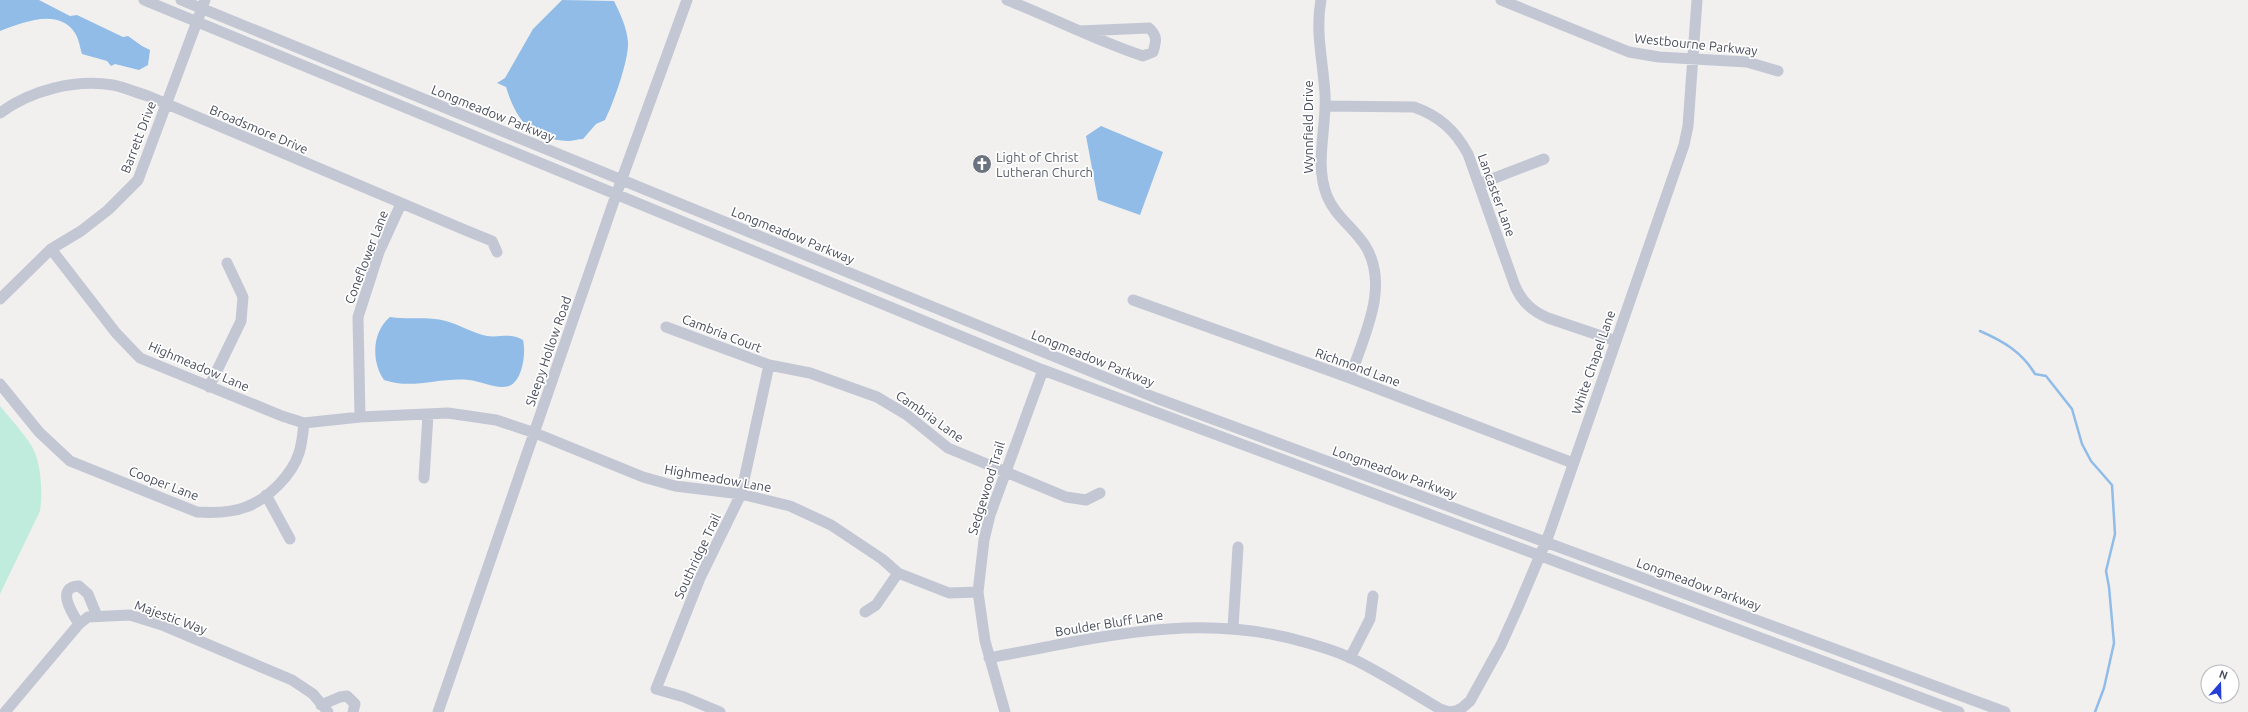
<svg xmlns="http://www.w3.org/2000/svg" width="2248" height="712" viewBox="0 0 2248 712" font-family="Ubuntu,sans-serif">
  <rect width="100%" height="100%" fill="#f1f0ef"/>
  <path fill="#c0ecde" d="M0,406c10,12 22,25 31,39 10,15 12,48 9,66l-40,83z"/>
  <path fill="#90bce7" d="M0,0h39l31,16 7,-1 46,22 5,-1 14,10 8,4 -2,15 -9,5 -24,-6 -4,2 -4,-5 -25,-7c-2,-6 -3,-15 -7,-21 -17,-26 -53,-10 -75,-2z
    M562,0l52,1c6,12 13,27 14,41 1,18 -15,62 -23,78l-9,4 -13,15c-5,0 -10,2 -15,2 -37,-2 -52,-21 -62,-54l-9,-4 8,-5 28,-49z
    M1101,126l62,26 -23,63 -42,-15 -12,-64z
    M390,317c18,3 38,-1 56,4 14,4 27,12 41,15 13,2 24,-4 36,4 3,12 0,38 -12,45 -11,6 -30,-4 -42,-5 -30,-3 -56,10 -85,0 -13,-19 -12,-48 6,-63z"/>
  <g fill="none" stroke-linecap="round" stroke-linejoin="round">
    <path stroke="#90bce7" stroke-width="2.5" d="M1980,331c23,10 42,21 55,43l11,2 26,33 10,35 9,17 21,24 3,49 -9,37 3,16 5,56 -10,45 -9,24"/>
    <path stroke="#c3c7d3" stroke-width="11" d="M144,0l899,370 916,342
      M181,0l975,398 849,314
      M1007,0c46,18 90,41 136,56l10,-4c3,-10 5,-16 -4,-24l-70,3
      M1321,0c-6,32 2,61 4,94 2,34 -11,69 2,102 8,20 28,33 39,51 24,41 -3,90 -16,131
      M1501,0l128,52 30,5 88,5 31,9
      M1325,106l89,1c25,9 41,23 54,47l47,132c7,16 17,25 33,32l68,23
      M0,113c31,-23 75,-34 113,-28 11,2 24,8 35,11l317,134 27,11 5,11
      M1479,184l65,-25
      M51,249l65,84 24,25 142,58 22,7 56,-6 88,-4 48,7 39,13 108,44 32,9 66,8 49,12 41,19 51,34 16,14 51,20 29,-1
      M0,299l51,-50 30,-18 27,-21 30,-30 67,-180
      M1133,300l217,78 223,85
      M666,327l103,38 41,8 67,24 30,18 41,33 118,49 20,3 14,-7
      M0,384l39,48 31,29 127,51c16,1 34,1 49,-5 22,-8 46,-32 53,-54 3,-9 4,-20 5,-30
      M209,387l32,-66 2,-24 -16,-34
      M360,417l-2,-100 21,-65 22,-48
      M424,478l4,-63
      M266,495l24,44
      M865,612l11,-7 22,-32
      M79,624c-7,-11 -24,-37 0,-38l9,8 9,22
      M1233,628l5,-81
      M989,658c108,-20 210,-48 319,-15 14,4 30,9 43,15 31,15 60,34 89,51l9,3 7,-1 6,-3 8,-7 31,-56 18,-40 30,-71 135,-389 4,-19 9,-126
      M1350,658l20,-39 3,-23
      M321,705l19,-8 7,-1 8,8 -2,8
      M5,712l74,-88 9,-7 42,-2 32,10 130,55 21,14 15,18
      M438,712l178,-517 71,-195
      M720,712l-36,-15 -28,-8 44,-111 41,-84 28,-129
      M1005,712l-20,-71 -7,-49 6,-52 6,-25 53,-145"/>
  </g>
  <defs>
    <g id="church-disc" transform="scale(1)"><circle r="9.5" fill="#6b7280" stroke="#fff"/><path d="M-1.2-6h2.4v3.5h3.3v2.4h-3.3V6h-2.4V-.1h-3.3v-2.4h3.3Z" fill="#fff"/></g>
  </defs>
  <g fill-rule="evenodd">
    <use href="#church-disc" x="982" y="164"/>
  </g>
  <g text-anchor="middle" stroke-width="3.5" stroke-linejoin="round" paint-order="stroke">
    <g font-size="13" fill="#484d5b" stroke="#fff">
      <text transform="translate(1696 44) rotate(6)" y="5">Westbourne Parkway</text>
      <text transform="translate(493 113) rotate(22)" y="5">Longmeadow Parkway</text>
      <text transform="translate(1308 127) rotate(-90)" y="5">Wynnfield Drive</text>
      <text transform="translate(259 129) rotate(23)" y="5">Broadsmore Drive</text>
      <text transform="translate(138 137) rotate(-69)" y="5">Barrett Drive</text>
      <text transform="translate(1497 195) rotate(70)" y="5">Lancaster Lane</text>
      <text transform="translate(793 235) rotate(22)" y="5">Longmeadow Parkway</text>
      <text transform="translate(366 257) rotate(-69)" y="5">Coneflower Lane</text>
      <text transform="translate(722 333) rotate(21)" y="5">Cambria Court</text>
      <text transform="translate(548 351) rotate(-71)" y="5">Sleepy Hollow Road</text>
      <text transform="translate(1093 358) rotate(22)" y="5">Longmeadow Parkway</text>
      <text transform="translate(1593 362) rotate(-71)" y="5">White Chapel Lane</text>
      <text transform="translate(199 366) rotate(23)" y="5">Highmeadow Lane</text>
      <text transform="translate(1358 367) rotate(20)" y="5">Richmond Lane</text>
      <text transform="translate(930 416) rotate(35)" y="5">Cambria Lane</text>
      <text transform="translate(1395 472) rotate(20)" y="5">Longmeadow Parkway</text>
      <text transform="translate(718 478) rotate(10)" y="5">Highmeadow Lane</text>
      <text transform="translate(164 483) rotate(21)" y="5">Cooper Lane</text>
      <text transform="translate(986 488) rotate(-73)" y="5">Sedgewood Trail</text>
      <text transform="translate(697 556) rotate(-65)" y="5">Southridge Trail</text>
      <text transform="translate(1699 584) rotate(20)" y="5">Longmeadow Parkway</text>
      <text transform="translate(171 617) rotate(20)" y="5">Majestic Way</text>
      <text transform="translate(1109 623) rotate(-9)" y="5">Boulder Bluff Lane</text>
    </g>
    <g font-size="13" fill="#5b616d" stroke="#fff" text-anchor="start">
      <text x="996" y="162">Light of Christ<tspan x="996" dy="15">Lutheran Church</tspan></text>
    </g>
  </g>
  <g transform="translate(2220 684) rotate(20)"><circle r="19" fill="#ffffff" stroke="#b6b8bd"/>
  <path d="M0-3L7 15L0 10L-7 15Z" fill="#243ed7"/>
  <text y="-6" font-size="11" font-weight="bold" text-anchor="middle" fill="#484d5b">N</text>
  </g>
</svg>
